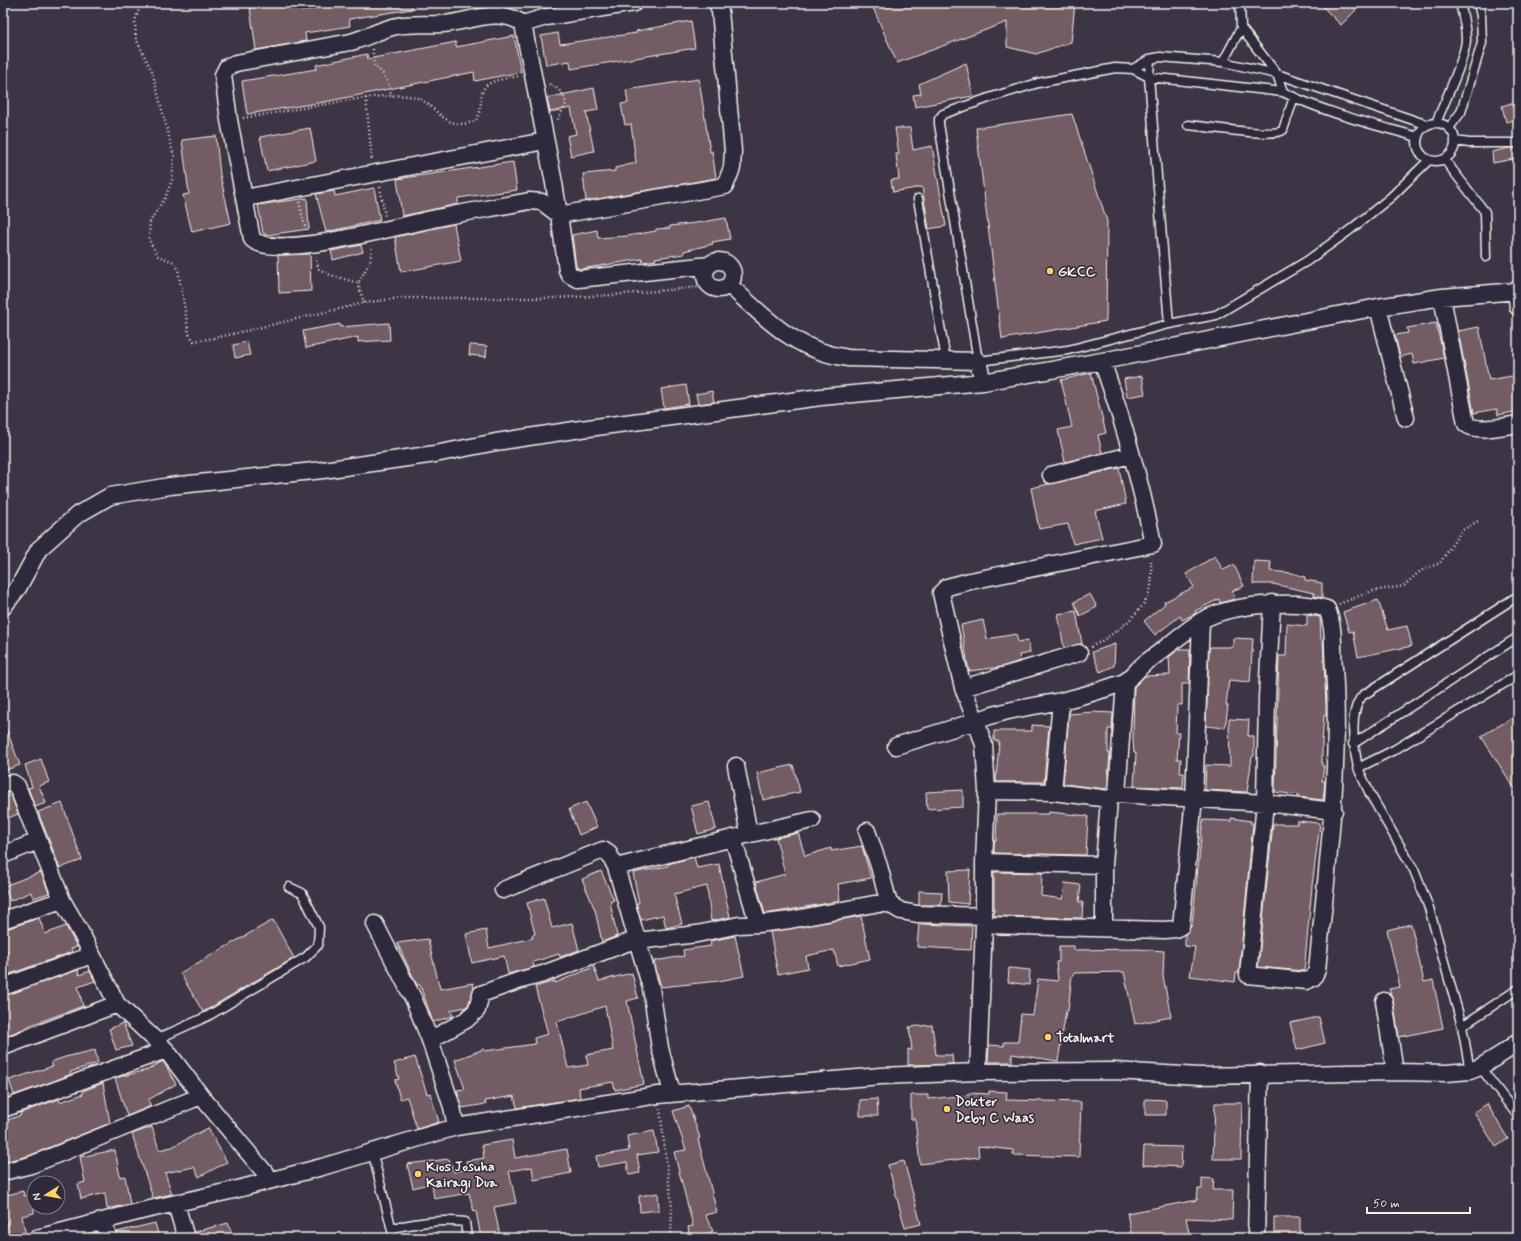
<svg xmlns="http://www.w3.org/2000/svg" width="1521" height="1241" viewBox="0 0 1521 1241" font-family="Mynerve,sans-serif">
  <rect width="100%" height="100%" fill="#3d3445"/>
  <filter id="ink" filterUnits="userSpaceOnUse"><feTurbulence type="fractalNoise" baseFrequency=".025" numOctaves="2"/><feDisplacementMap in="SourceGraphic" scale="8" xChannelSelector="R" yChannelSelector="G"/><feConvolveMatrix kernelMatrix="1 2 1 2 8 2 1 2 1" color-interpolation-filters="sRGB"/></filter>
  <g filter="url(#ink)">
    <path fill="#735b63" stroke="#f4f1e8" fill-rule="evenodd" d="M283,3h18l1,8 44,-8h66v6l-63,10 1,7 -45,7 1,8 -50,9 -6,-42z
      M871,3h204l-4,39 -35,12 -29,-7v-25l-110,41z
      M1319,3h31l6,7 -15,15z
      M691,21l4,27 -124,21 -1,-8 -24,4 -5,-29 17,-3 2,11 77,-11 -1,-2z
      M514,36l7,36 -46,9 -1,-9 -150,30 -77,12 -5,-33 75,-12 -1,-4 51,-11 1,5 88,-17v5z
      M966,63l7,33 -58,11 -2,-12 8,-1 -2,-10z
      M699,79l11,73 2,-1 4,27 -130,23 -3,-27 32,-3v-3l21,-5 -5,-39 -6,1 -4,-21 7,-1 -2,-13z
      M594,88l4,22 -12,2 8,39 -23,5 -4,-20 9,-2 -5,-26 -21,4 -3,-14z
      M1518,101v18l-12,3 -4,-16z
      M1072,114l35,107 -1,100 -104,18 -26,-211z
      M310,128l6,33 -49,10 -7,-34z
      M895,128h15l3,22 19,-4 14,80 -17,3 -7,-42 -29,5 -2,-12 8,-1 -3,-25h3z
      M216,136l4,39 11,48 -39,9 -9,-37 6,-1 -7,-54z
      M1509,148h9v10l-25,5 -1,-11z
      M513,162l4,28 -59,8v6l-56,12 -5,-37z
      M374,188l6,32 -54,12 -10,-38 18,-3 1,5z
      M307,198l2,31 -42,6 -4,-2 -5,-28z
      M726,218l4,21 -18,3 1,2 -29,7v3l-29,4 1,2 -13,2 -1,-3 -62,10 -4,-2 -4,-32 25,-5 1,8 29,-2 29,-5v-2l14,-1v-2l26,-3z
      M454,224l7,37 -60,11 -6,-35z
      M361,245l2,7 -30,8 -2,-9z
      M310,254l1,37 -32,2 -1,-38z
      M389,323l1,17 -32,2v-5l-52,11 -3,-17 37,-7v3z
      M1436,323l8,35 -30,6 -2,-10 -12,3 -5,-22 13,-2 -1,-5z
      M1479,327l10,53 29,-5v36l-20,4 -1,-6 -23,4 -16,-82z
      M247,342l3,13 -15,3 -2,-13z
      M470,345l17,1 -1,11 -17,-2z
      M1091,373l15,60 -8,2 4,18 -37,9 -7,-32 14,-3 -11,-47z
      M1142,376l3,18 -18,3 -3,-18z
      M686,385l3,19 -25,4 -3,-19z
      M712,391l2,11 -16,2 -2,-10z
      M1119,468l7,36 -31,7 7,27 -29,6 -5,-20 -29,5 -8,-41z
      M1215,556l8,14 11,-5 10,21 -12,5 3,8 -15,4 -1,-4 -24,12 1,2 -14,7 -2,-4 -25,19 -11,-14 21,-17 -1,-2 30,-15 -8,-13z
      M1254,561l17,1 -1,9 22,2 13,4v3l17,3v15l-8,-2v-3l-41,-9h-20z
      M1090,594l7,13 -17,9 -6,-14z
      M1378,600l10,30 19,-4 5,20 -54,11 -5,-26 -4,1 -6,-20z
      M1076,611l6,33 -18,4 -6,-34z
      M1307,615l13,2 1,22h2l3,67v10l-2,-1 -2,27v24h2l-2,15h3l-2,19 -25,-3 1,-2 -24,-3 4,-136h7l1,-32 20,2z
      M983,620l4,19 29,-5 2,8 10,-2 2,13 -11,2 1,6 -19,6 -32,4 -8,-46z
      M1233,638l20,1 -3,43 -21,-2 -3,25 2,1 -3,22 -19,-2 3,-78 2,-1h22z
      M1115,644l-1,22 -14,6 -8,-20z
      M1179,649h11l-1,35h-7v21h-5l-1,28h3l-2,26h4l-1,14h4l-1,15 -49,-2 2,-33h-2l-1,-13 1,-53 11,-11 25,-1 -1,-18z
      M1093,712l20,1 -1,16h-4v24h2l-3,36 -44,-5 6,-70z
      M1518,715v79l-37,-58z
      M1229,719l20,1 -1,16h6v20l-2,1 -5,35 -42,-2 1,-25 24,1z
      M3,723h1l16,42 -17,6z
      M1032,725l17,1 -5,56h-48l3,-41h-5v-10h38z
      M41,759l8,23 -10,4 7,17 -11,4 -7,-19 4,-1 -7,-22z
      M793,765l7,27 -37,8 -6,-27z
      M963,790v17l-36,2 -1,-17z
      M11,795l7,19 -15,6v-21z
      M586,802l11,25 -18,8 -10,-26z
      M709,802l7,27 -18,5 -7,-28z
      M62,803l20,57 -22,8 -22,-56z
      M1049,812l39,4 -2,39 -92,-2v-12h2l1,-27h52z
      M1231,818l20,3 -1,2h3l-14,150h-3l-1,9 -45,-6 5,-29 -10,-1v-12l7,-9 11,-105 28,1z
      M1297,821l23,2 -8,63 -8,85 -46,-4 15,-143h24z
      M798,833l7,23 26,-8v3l31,-5 9,32 -33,6 2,17 -75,13 -9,-32 29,-8 -9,-36z
      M694,857l3,11 22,-4 11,53 -19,4 -4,-35 -33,8 8,30 -16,4 -3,-13 -22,5 -5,-17h3l-6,-30 35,-7v-2z
      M970,870l-2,34 -19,-2 -1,-31z
      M601,871l13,29 -4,2 7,34 -15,6 -7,-32 -13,-31z
      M41,872l8,21 -16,5 -2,-6 -21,9 -6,-15z
      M994,872l48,1 -1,23 22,3 2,-16 16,2 -2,17h4l-1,16 -88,-2z
      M919,891l23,1 -1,13h-22z
      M544,898l8,30 20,-5 7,27 -19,7 -1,-3 -26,8 1,5 -26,7 -4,-18 -32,7 -6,-29 20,-4 3,18 44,-10 -1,-3 3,-1 -8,-31z
      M861,916l9,43 -32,7 -4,-16 -28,6 2,12 -30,6 -8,-42z
      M39,918l6,16 21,-8 11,21 -6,2 1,3 -65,23 -4,-10v-10l5,-2 -5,-13v-10z
      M273,920l21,38 -91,54 -23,-39z
      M919,924l53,2 -1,24 -54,-3z
      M1411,924l13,58 9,-2 10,48 -44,9 -6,-37 -4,-11 11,-2 -13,-57z
      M735,936l9,40 -25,5 -58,6 -7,-26 30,-5 -1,-6 28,-4 -1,-5z
      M428,939l12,50 33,-6 1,5 -6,17 -2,2 -15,3 2,6 -20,6 -13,-37h-3l-20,-42z
      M1059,946h15v4l63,-1 27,2 -1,25 8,41 -36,7 -11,-52 -49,1 -3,2 -4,36h-2l-8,50 -46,-7v8h-24l1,-17 15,1v-4h14l3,-28 12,1 5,-36 20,2 -2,-19h3z
      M594,967l5,14 33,-8 6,25 -11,3 17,83 -29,6 -2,-8 -34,6 1,10 -63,10 -3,-12 -29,5 1,3 -24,4 -5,-18 8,-1 -10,-29 29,-11 1,2 50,-7 -1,-6 14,-4 -13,-47 20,-6v2zM605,1006l8,44 -27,5 2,10 -20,3 -11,-46z
      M1009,968l21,2 -1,15 -21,-3z
      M78,970l1,5 11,-4 5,10 -17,6 5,19 -55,20v1l-25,10v-41z
      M1319,1017l6,26 -28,7 -7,-27z
      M123,1023l9,23 -16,4 -7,-21z
      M932,1025l4,30h16l1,9 -45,1v-16l4,1 -3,-23z
      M95,1050l3,13 -28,9 1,2 -17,7 -40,14 -5,-15 44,-14 -2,-4 14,-5z
      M415,1057l12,37 3,-1 9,29 -22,7 -10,-32 -7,2 -5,-19 4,-1 -5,-16z
      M163,1061l13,23 -28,16 3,6 -24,10 -12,-38 32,-8z
      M103,1083l7,40 -82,33 -25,6v-40l18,-7 -1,-2 39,-14 1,3 23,-8v-3z
      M989,1091l18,1 -1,8 75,2 -2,55 -66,-2v-5l-35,-4 1,11 -59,7 -5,-45h-4v-24h17v4l41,-4v-2l20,1z
      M877,1099l1,17h-18v-16z
      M1145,1099l21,1v15h-21z
      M1215,1103h27l-1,56h-28z
      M1487,1104l21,35 -12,8 -22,-35z
      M689,1106l11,32 -2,1 19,73 -12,3 8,16 -13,7h-10l-2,-11 5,-1 -19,-74 12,-2 -13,-39z
      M152,1127l7,23 13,-3 36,-19 19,34 -28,15 -5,-10 -29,6 7,21 -19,4 -21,-64z
      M654,1131l4,21 -21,3 3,18 -11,2 -2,-13 -29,5 -2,-11 33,-5 -2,-15z
      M512,1140l3,18 52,-9 4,24 -37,7 -2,-13 -23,4 7,32 -22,4 6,29 -19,2 -5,-27 -2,1 -5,-19 -35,6 -2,-16 -19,5 -6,-24 42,-5 5,13 13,-3 -1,-8 18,-3 -2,-13z
      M1144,1146l38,1 -1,20 -38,-2z
      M115,1150l5,27 5,-1 5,28 -23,5 -2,-16 -24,6 -3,-15 7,-2 -5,-25z
      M904,1161l17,63 -16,4 -17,-63z
      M1202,1178l12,1 -1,11h20l-1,30 -46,-2 3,15 -28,5h-29l-5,-25 70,-13 1,-11h4z
      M23,1191l1,5 10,-2v19l-12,3 4,20 -16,2 -4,-19 -3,1v-24z
      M658,1193l1,17 -19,2 -1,-16z
      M1274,1217h26v21h-26z
      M155,1223l4,15h-41l-1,-6z
      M228,1223l6,15h-39l-1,-6z"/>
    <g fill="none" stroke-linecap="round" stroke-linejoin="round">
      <g stroke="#f4f1e8" stroke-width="11">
        <path id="service" d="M1241,28l36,46 6,18
          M1150,59l-1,18 20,247
          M1223,62l18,-34 -1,-25
          M1133,69l17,-10 10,-2 63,5 54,12 151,51
          M1436,123c8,-20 29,-64 30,-83 0,-13 -3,-25 -6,-37
          M1417 142a19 19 0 1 1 38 0a19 19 0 1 1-38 0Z
          M1188,125c15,1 87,13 95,5l11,-33
          M1449,128l12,-16 21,-69 -1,-27 -3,-13
          M1418,137c-46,-13 -93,-24 -135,-45l-134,-15 -16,-8 -18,-1 -77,15 -49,15 -46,16 -4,5v5l39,237 90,-11 101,-26 47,-9 91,-54 43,-31 41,-33 38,-37
          M1455,141l14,2h49
          M1444,159l41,53 1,45
          M918,199l28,161
          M1518,596l-156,100c-14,17 -8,52 -4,72l36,-18 124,-75
          M1353,744l165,-107
          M1358,768l12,26 44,76 15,38 33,118 8,45
          M1462,1026l56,-37
          M155,1040l53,-24 98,-59 12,-12 1,-18 -17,-34 -13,-6
          M1480,1067l38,49
          M372,1151l22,87
          M392,1228c25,-5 47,-9 73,-6l2,16"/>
      </g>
      <g stroke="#f4f1e8" stroke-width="19">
        <path id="minor" d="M523,24c-23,-18 -54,-2 -80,0 -15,1 -31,-1 -46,2 -16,3 -31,12 -46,16l-115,21 -9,4 -4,8 6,45 23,119c23,23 156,-16 190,-22 29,-6 58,-10 87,-16l13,1 17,13
          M245,198l300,-57
          M559,215l-5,-32 -31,-159 23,-7 88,-14
          M705 275a14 14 0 1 1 28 0a14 14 0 1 1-28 0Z
          M710,265l-132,14 -8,-4 -3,-5 -8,-55 166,-29 7,-18 1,-17 -13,-140 -3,-8
          M729,285c38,34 66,66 119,73l130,3 5,21
          M1516,291l2,16
          M1442,297l24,127c10,9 39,2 52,0
          M1378,307l28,111
          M1051,475l80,-20
          M3,607l15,-19 21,-39 38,-34 33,-19 60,-10 153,-16 112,-16 61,-12 85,-13 240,-32 162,-15 119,-21 276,-54 64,-10 76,-6
          M1079,653l-116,35 -22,-95 6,-6 23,-6 183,-37c-12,-62 -30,-123 -51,-183
          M896,746l80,-25 -13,-33
          M736,766l13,68
          M3,784l10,-1 4,3 45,114 19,33 36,71 49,46 35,46 70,84
          M987,791l66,1 56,7 8,-5 148,9 69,8
          M1053,792l8,-91
          M1117,794l8,-112
          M867,831l12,35 10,38
          M733,838l79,-18
          M3,855l35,-14
          M984,862l120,3
          M503,890l100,-40 6,4 7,13
          M3,920l59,-20
          M375,924l39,76 16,40
          M984,925l180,5 12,-1 5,-3 13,-128 7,-177
          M1104,928v-63l5,-66
          M3,987l89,-32
          M1384,1001l11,71
          M3,1047l114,-43
          M978,1072l6,-147v-63l3,-71 -3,-46 -8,-24c30,-12 55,-14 85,-20 21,-5 42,-11 61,-18 9,-3 15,-14 23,-20 19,-13 36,-29 56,-42 27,-17 96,-22 126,-12 8,19 5,38 7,59 7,101 -7,201 -17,302l-4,8 -7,3 -58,-6 17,-172 2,-105 5,-95
          M672,1093l-12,-45 -9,-60 -35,-121 117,-29 25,86
          M3,1109l163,-59
          M456,1127l-4,-20 -22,-67 36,-20 11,-10 4,-16 40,-14 22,-6 86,-32 68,-8 42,-9 19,-1 32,-4 84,-16h15l12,7 16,3 67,2
          M3,1172l28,-7 170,-69
          M176,1204l10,34
          M102,1221l7,17
          M37,1238l104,-27 93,-21 88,-23 134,-40 202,-32 223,-19 97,-4 136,-1 85,5 196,-4 51,1 24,-2 10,-4 23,-14 15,-11
          M1256,1238l4,-165"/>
      </g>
      <path stroke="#f4f1e8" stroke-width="2.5" stroke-dasharray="1 3" stroke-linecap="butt" d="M141,3l-6,18 1,18 16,32 22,85 -2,24 -7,18 -15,23 -1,19 9,16 16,6 4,7 11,65 5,7 21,-3 149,-35 36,-5h151l62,-3 98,-9
        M373,49c-1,26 6,14 14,32 3,5 3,11 5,15
        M549,84c10,5 15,9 17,20l-9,17
        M366,98l6,62
        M243,118c30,-5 60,-10 90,-15 24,-4 51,-9 75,-7 27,1 32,36 64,26 14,-5 4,-28 15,-37 8,-6 23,-7 32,-9
        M380,187l5,29
        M299,202l7,28
        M315,257l4,12 11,6 28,8 12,-21 2,-14
        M358,283l6,20
        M1339,604l33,-13 32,-5 16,-15 20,-8 21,-32 17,-10
        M1091,647c21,-11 50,-32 58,-54 4,-10 2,-24 2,-34
        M660,1109l12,98 -1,31"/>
      <use href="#service" stroke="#2f2a3d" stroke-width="8"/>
      <use href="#minor" stroke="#2f2a3d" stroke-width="16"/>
    </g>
  </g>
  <g fill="#ffd166" stroke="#2f2a3d" stroke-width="1.5">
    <circle cx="1050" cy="271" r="4"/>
    <circle cx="1048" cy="1037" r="4"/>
    <circle cx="947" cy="1109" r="4"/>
    <circle cx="418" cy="1174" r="4"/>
  </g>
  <g text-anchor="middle" stroke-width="3" stroke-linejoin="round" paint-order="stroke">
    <g font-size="14" font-weight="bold" fill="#f4f1e8" stroke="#2f2a3d" text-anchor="start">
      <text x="1058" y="276">GKCC</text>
      <text x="1056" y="1042">Totalmart</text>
      <text x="955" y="1106">Dokter<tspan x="955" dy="16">Deby C Waas</tspan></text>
      <text x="426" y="1171">Kios Josuha<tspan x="426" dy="16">Kairagi Dua</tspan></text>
    </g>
  </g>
  <rect width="1521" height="1241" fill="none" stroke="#2f2a3d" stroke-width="16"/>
  <rect x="8" y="8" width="1505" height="1225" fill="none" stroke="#f4f1e8" stroke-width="1.5" filter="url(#ink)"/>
  <g transform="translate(46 1195) rotate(259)"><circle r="19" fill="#2f2a3d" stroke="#7e7a81"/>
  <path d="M0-3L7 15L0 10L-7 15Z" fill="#ffd166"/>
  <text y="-6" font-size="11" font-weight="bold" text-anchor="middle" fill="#f4f1e8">N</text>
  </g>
  <path d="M1367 1207v6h103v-6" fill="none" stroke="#f4f1e8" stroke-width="2"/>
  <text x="1373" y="1207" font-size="12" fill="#f4f1e8" stroke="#2f2a3d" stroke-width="3" paint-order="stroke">50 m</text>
</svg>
